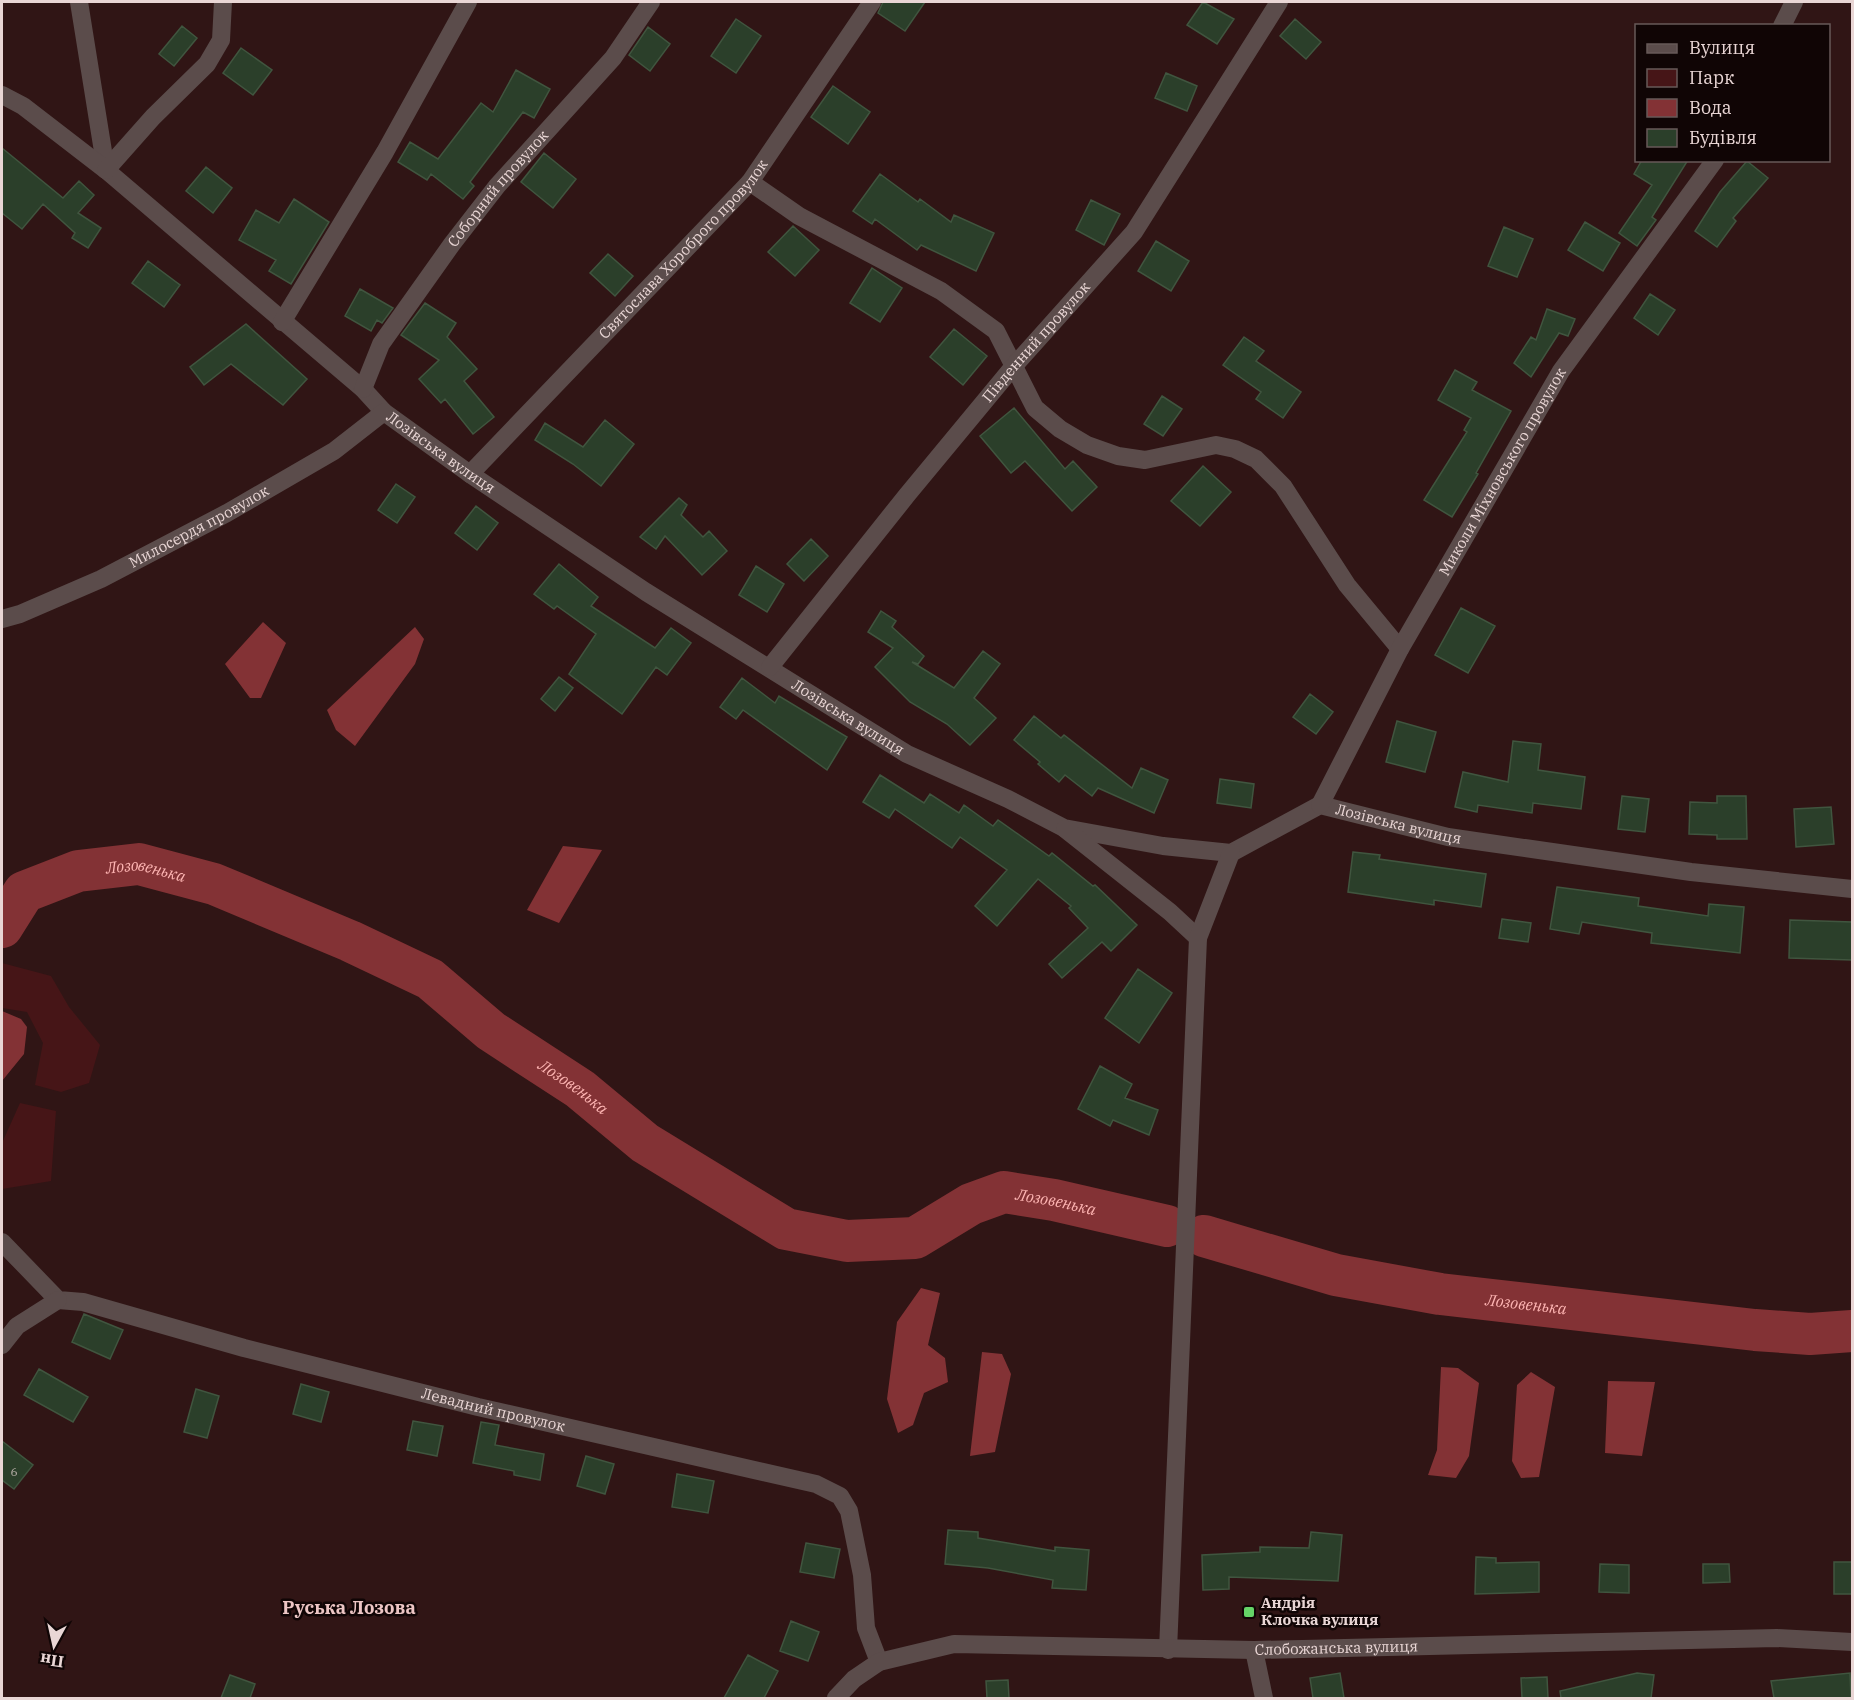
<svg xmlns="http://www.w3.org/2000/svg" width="1854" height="1700" viewBox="0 0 1854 1700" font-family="'IBM Plex Serif',serif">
  <rect width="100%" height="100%" fill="#301515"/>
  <path fill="#461517" d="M2,963l49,13 18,31 31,38 -11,38 -28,9 -26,-7 8,-42 -16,-31 -25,-4z
    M20,1103l36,8 -5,70 -49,8v-46z"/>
  <path fill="#833235" d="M263,622l23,21 -25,55h-11l-25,-34z
    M415,627l9,12 -9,25 -60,82 -19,-16 -9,-20z
    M563,846l39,4 -43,73 -32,-13z
    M2,1011l19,8 6,8 -3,27 -22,27z
    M921,1288l19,5 -12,52 17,13 3,24 -24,11 -11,32 -15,8 -11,-34 10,-77z
    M982,1352l20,2 9,20 -16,78 -25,4z
    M1441,1367l17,1 21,15 -10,73 -13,22 -28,-3 9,-25z
    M1531,1372l24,15 -16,90 -18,1 -9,-17 5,-76z
    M1608,1381l47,1 -13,74 -37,-3z"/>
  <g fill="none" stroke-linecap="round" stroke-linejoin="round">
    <g stroke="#833235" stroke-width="42">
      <path id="s1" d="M2,927l22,-35 54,-21 61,-7 75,20 136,57 80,38 61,52 89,58 65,54 141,86 61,12 68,-3 56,-34 33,-12 50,8 113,26"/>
      <path id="s2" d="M1204,1236l132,39 104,19 315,36 55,4 42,-3"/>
    </g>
  </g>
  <path fill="#2b3f2a" stroke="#40553f" stroke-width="1.5" d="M883,2h42l-20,29 -27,-18z
    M1203,2l31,17 -17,25 -30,-19z
    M736,19l25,17 -25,37 -25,-17z
    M1295,19l26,23 -15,17 -26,-23z
    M182,26l15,12 -23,28 -15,-12z
    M648,27l22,17 -20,27 -21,-16z
    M241,48l31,22 -19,25 -30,-22z
    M516,70l34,19 -16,29 -11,-6 -53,70 4,4 -11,13 -32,-25 -4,6 -29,-18 12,-20 28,17 43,-56 12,9z
    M1166,73l31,13 -10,25 -32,-13z
    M833,86l37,26 -22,32 -37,-27z
    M2,148l61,50 16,-17 15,14 -16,18 23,15 -13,20 -16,-10 3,-5 -32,-29 -21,25 -20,-16z
    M544,153l32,26 -23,29 -32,-26z
    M1642,160h46l-36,57 4,3 -19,26 -18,-13 33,-48 -18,-11z
    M1747,161l21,17 -35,40 3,3 -19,26 -22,-16 25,-39z
    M206,167l26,21 -19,25 -27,-22z
    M880,174l38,28 2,-3 31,23 3,-7 40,18 -18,38 -55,-26 -4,5 -42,-31 -3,5 -19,-13z
    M294,199l35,23 -38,62 -22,-13 7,-11 -37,-20 17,-30 23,13z
    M1091,200l29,14 -16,31 -28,-15z
    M1585,222l35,21 -17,28 -35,-21z
    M793,226l26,24 -24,26 -27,-24z
    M1504,227l29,12 -16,38 -29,-11z
    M1156,241l33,20 -18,30 -33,-20z
    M608,254l25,22 -18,20 -25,-23z
    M148,261l32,24 -16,22 -32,-24z
    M872,268l30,20 -22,34 -30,-19z
    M360,289l33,19 -11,15 -5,-3 -6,11 -26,-15z
    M1650,294l25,16 -17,25 -24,-17z
    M425,303l31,20 -9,14 30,32 -13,12 30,36 -21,17 -28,-35 -4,4 -22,-24 20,-19 -38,-25z
    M1547,309l28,10 -7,17 -9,-3 -28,44 -17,-14 17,-26 5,3z
    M246,324l61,55 -24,26 -52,-41 -27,21 -14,-18z
    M954,329l33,27 -24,29 -33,-28z
    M1244,337l20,14 -8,10 45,31 -18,26 -27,-19 5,-7 -38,-27z
    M1455,370l22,12 -5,8 39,21 -35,62 2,1 -26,43 -28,-17 43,-68 -3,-2 7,-12 -33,-18z
    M1162,396l20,13 -19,27 -19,-12z
    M1014,408l51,61 8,-8 24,26 -25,24 -47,-50 -14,12 -31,-37z
    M605,420l29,24 -33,42 -28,-22 -38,-24 10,-17 38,24z
    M1203,466l28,26 -31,34 -29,-25z
    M396,484l19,13 -18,26 -19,-13z
    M679,498l8,7 -6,10 22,22 6,-6 18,20 -25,24 -37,-39 -9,13 -16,-12z
    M476,506l22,17 -21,27 -22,-17z
    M811,539l17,17 -24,25 -17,-17z
    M559,564l39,33 -7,9 64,42 16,-20 20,15 -24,32 -11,-8 -34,47 -53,-40 27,-40 -39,-28 -3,3 -20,-15z
    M756,566l28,18 -17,28 -28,-17z
    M1461,608l34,18 -27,47 -33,-18z
    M881,611l15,10 -4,6 32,29 -6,8 -6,-2 42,26 29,-37 17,13 -26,34 22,20 -26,27 -23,-21 -37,-22 -35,-35 18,-19 -25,-16z
    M559,677l14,11 -18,23 -14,-12z
    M742,678l33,25 4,-7 68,41 -20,33 -84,-60 -7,9 -16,-12z
    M1310,694l23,18 -17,22 -23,-17z
    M1034,716l27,22 3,-3 68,53 9,-20 27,12 -14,33 -56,-25 -6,8 -27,-21 -6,7 -21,-18 2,-2 -26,-22z
    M1397,721l39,11 -11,40 -39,-10z
    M1513,741l28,3 -3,26 47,7 -4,32 -48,-6 -1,10 -54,-8 -1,7 -22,-5 8,-35 45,10z
    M880,775l44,28 6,-9 29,19 5,-8 29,21 5,-6 51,36 3,-3 41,33 2,-1 42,40 -26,26 -9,-9 -40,36 -13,-14 39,-36 -19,-20 2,-2 -33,-27 -41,47 -22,-20 32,-36 -47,-33 -8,11 -57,-39 -6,9 -26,-16z
    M1220,779l34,5 -3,24 -34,-5z
    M1622,796l27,3 -4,33 -27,-3z
    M1717,796h29l1,43h-30v-4l-28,-1 1,-32 27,1z
    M1831,807l3,37 -38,3 -2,-38z
    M1353,852l27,3 -1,4 107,15 -5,33 -47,-7v5l-86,-13z
    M1557,887l82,11 -1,8 70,10 1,-12 35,3 -4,46 -89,-10 1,-10 -70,-11 -3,12 -29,-5z
    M1502,919l29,4 -3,19 -29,-4z
    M1790,920l62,2v38l-63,-2z
    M1138,969l34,24 -33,50 -34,-25z
    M1100,1066l32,18 -7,14 33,12 -9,25 -36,-15 -3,6 -32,-17z
    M84,1314l39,16 -13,29 -38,-17z
    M39,1369l49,28 -15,25 -49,-27z
    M301,1384l28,8 -8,30 -28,-8z
    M196,1389l23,7 -12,42 -23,-6z
    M413,1421l30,5 -6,30 -30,-6z
    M481,1422l18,3 -4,20 49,9 -4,26 -26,-5v-4l-41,-8z
    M2,1441l31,24 -19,24 -12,-9z
    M586,1456l28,8 -9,30 -28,-8z
    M677,1474l37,7 -6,32 -36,-6z
    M948,1530l30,2v6l77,13v-4l34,3 -3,40 -34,-2 1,-8 -65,-12 -43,-4z
    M1311,1532l31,3 -4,46 -109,-4v12l-26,1 -1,-35 58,-3v-5l49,1z
    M806,1543l34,6 -6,29 -34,-6z
    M1476,1557l20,1v5l43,-1v30l-64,2z
    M1834,1562h18v32h-18z
    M1600,1564l29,1v28l-30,-1z
    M1703,1564h26l1,18 -27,1z
    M791,1621l28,11 -11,29 -28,-10z
    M748,1655l30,16 -14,27h-40z
    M1340,1673l4,25h-31l-3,-20z
    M1637,1673l17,2 -3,23h-90l-1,-7z
    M1850,1673l1,25h-77l-3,-17z
    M230,1675l25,9 -5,14h-29z
    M1547,1677l1,21h-26l-1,-20z
    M1008,1680l1,18h-22l-1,-17z"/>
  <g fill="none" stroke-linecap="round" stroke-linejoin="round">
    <g stroke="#5b4c4b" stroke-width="18">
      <path d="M79,2l27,168"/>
      <path d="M1782,26l12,-24"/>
      <path id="s3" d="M2,95l21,11 83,64 257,219 21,23 86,62 176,118 261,162 101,45 56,29 99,18 68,7 89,-48 128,32 243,35 161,17"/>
      <path d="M106,170l47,-53 54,-53 14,-24 2,-38"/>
      <path d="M750,182l49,34 142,75 55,40 39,77 25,21 27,16 31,11 27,4 71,-15 19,4 21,10 27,27 64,99 53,64"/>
      <path d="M282,322l103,-170 83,-150"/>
      <path id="s4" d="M363,389l18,-45 71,-100 45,-58 116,-128 38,-56"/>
      <path id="s5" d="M470,474l280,-292 122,-180"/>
      <path id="s6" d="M2,619l18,-5 81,-35 126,-66 107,-62 50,-39"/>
      <path id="s7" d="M770,667l137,-172 106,-128 121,-135 145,-230"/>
      <path id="s8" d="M1320,805l80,-156 161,-278 154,-211"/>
      <path d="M1065,829l105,83 28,26"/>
      <path id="s9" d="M2,1242l56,58 25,2 161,46 234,59 338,77 24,12 9,15 13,64 4,53 13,34"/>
      <path d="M2,1345l15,-19 41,-26"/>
      <path d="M1168,1650l30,-712 33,-85"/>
      <path d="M1254,1650l10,48"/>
      <path id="s10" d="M836,1698l18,-19 25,-17 75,-18 300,6 523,-12 75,4"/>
    </g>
  </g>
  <rect fill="#65d467" stroke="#100505" stroke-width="2" x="1243" y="1606" width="12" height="12" rx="3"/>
  <g text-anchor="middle" stroke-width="5" stroke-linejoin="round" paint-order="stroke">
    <g font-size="12" fill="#bab0aa">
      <text x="14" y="1476">6</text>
    </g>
    <g font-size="15" fill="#e9d6d5" stroke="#100505">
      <text dy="5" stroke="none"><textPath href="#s4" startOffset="243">Соборний провулок</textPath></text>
      <text dy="5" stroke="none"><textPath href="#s5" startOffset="310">Святослава Хороброго провулок</textPath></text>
      <text dy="5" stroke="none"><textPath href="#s7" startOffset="420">Південний провулок</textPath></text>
      <text dy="5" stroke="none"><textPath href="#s3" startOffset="567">Лозівська вулиця</textPath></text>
      <text dy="5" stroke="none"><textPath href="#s8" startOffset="380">Миколи Міхновського провулок</textPath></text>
      <text dy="5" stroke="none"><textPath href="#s6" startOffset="218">Милосердя провулок</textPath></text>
      <text dy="5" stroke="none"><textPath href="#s3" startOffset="1053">Лозівська вулиця</textPath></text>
      <text dy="5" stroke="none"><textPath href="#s3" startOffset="1647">Лозівська вулиця</textPath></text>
      <text dy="5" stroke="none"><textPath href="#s9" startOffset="530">Левадний провулок</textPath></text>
      <text dy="5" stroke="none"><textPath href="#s10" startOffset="516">Слобожанська вулиця</textPath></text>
    </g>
    <g font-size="15" font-weight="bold" fill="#e9d6d5" stroke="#100505" text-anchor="start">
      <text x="1261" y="1608">Андрія<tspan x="1261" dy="17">Клочка вулиця</tspan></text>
    </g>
    <g font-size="16" font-style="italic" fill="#fdb4b2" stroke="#100505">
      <text dy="6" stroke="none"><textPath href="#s1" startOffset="168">Лозовенька</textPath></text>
      <text dy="6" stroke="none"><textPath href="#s1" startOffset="654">Лозовенька</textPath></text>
      <text dy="6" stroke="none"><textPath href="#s1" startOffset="1194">Лозовенька</textPath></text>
      <text dy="6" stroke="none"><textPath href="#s2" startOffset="330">Лозовенька</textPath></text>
    </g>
    <g font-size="18" font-weight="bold" fill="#ecc5c4" stroke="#100505">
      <text x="349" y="1614">Руська Лозова</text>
    </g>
  </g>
  <rect width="1854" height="1700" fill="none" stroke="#e9d6d5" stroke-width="6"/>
  <rect x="1635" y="24" width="195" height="138" fill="#100505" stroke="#675958" stroke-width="1.5"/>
  <rect x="1647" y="44" width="30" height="9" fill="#5b4c4b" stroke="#675958" stroke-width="1.5"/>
  <text x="1689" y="54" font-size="18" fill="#e9d6d5">Вулиця</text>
  <rect x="1647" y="69" width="30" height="18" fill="#461517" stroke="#675958" stroke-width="1.5"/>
  <text x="1689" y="84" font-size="18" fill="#e9d6d5">Парк</text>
  <rect x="1647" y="99" width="30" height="18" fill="#833235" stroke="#675958" stroke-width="1.5"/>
  <text x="1689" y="114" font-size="18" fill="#e9d6d5">Вода</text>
  <rect x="1647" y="129" width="30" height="18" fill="#2b3f2a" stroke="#675958" stroke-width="1.5"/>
  <text x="1689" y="144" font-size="18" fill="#e9d6d5">Будівля</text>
  <g transform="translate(54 1646) rotate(188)" stroke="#100505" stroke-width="4.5" paint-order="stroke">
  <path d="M0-4.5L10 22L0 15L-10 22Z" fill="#e9d6d5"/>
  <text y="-9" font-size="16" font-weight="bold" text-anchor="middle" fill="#e9d6d5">Пн</text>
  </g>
</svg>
